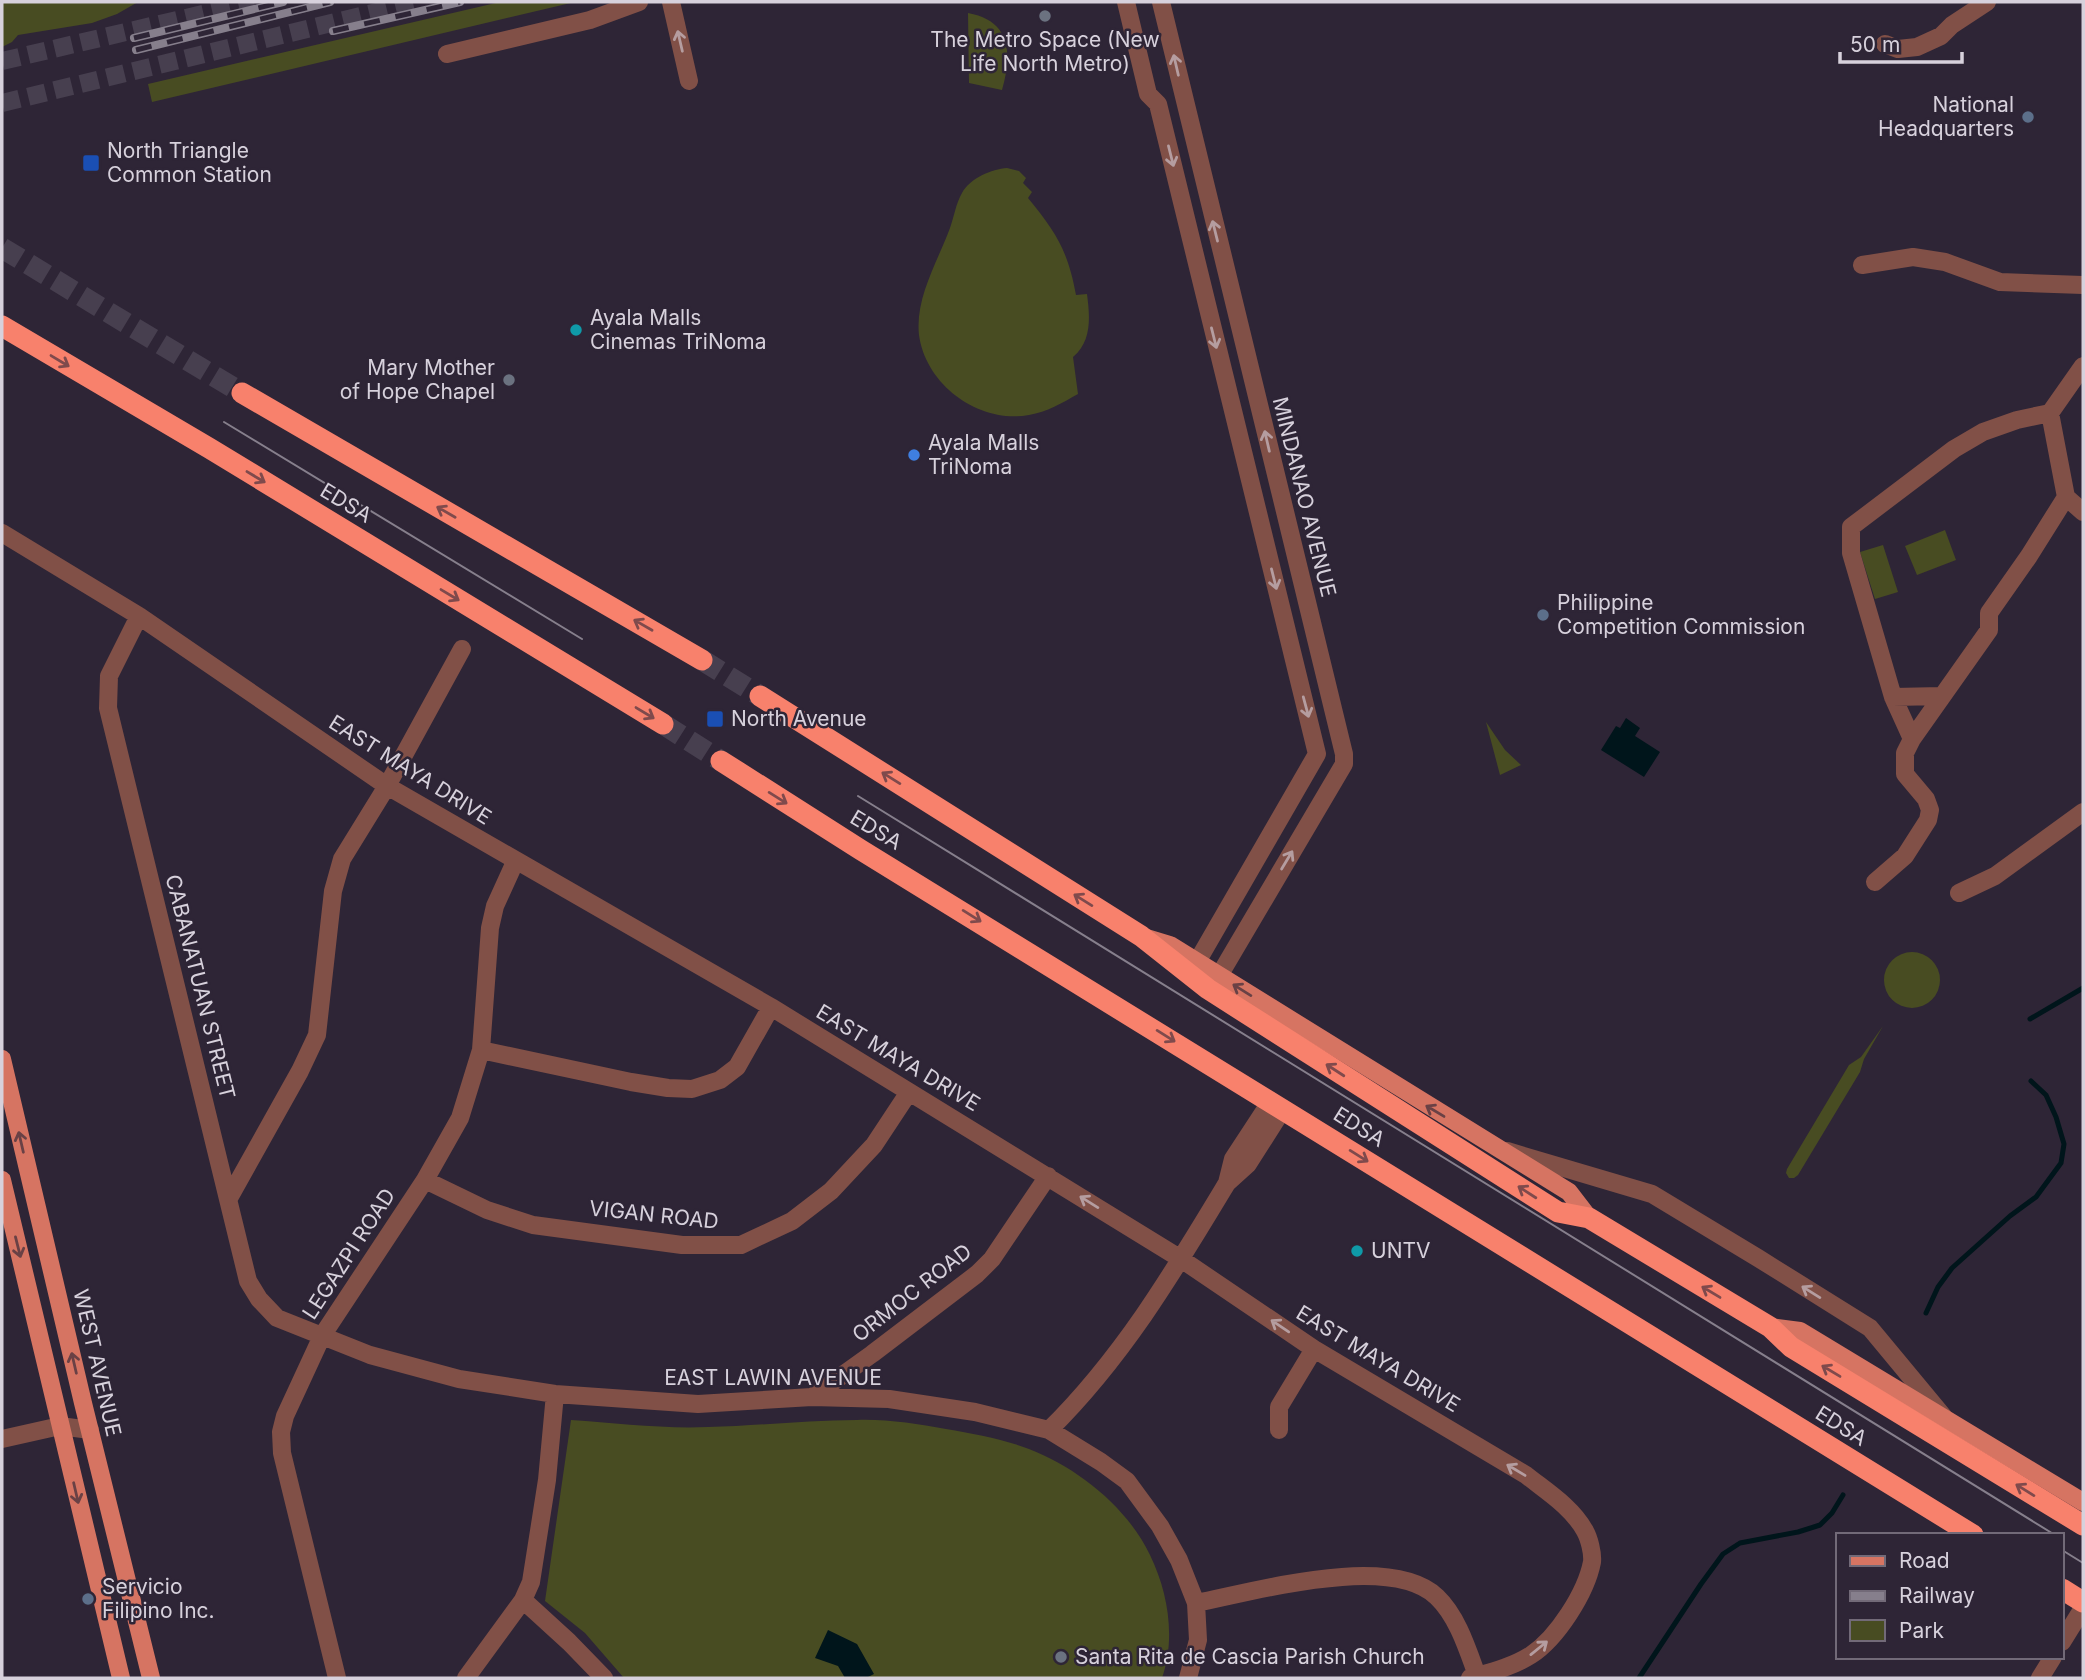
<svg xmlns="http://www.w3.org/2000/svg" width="2085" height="1680" viewBox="0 0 2085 1680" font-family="Inter,sans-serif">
  <rect width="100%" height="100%" fill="#2e2536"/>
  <path fill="#484c22" d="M2,2h136l-21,12 -25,9 -74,12 -6,7 -10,5z
    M500,2h75l-423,100 -4,-18z
    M968,13c44,8 44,42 34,77l-33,-7z
    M1007,168l12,3 7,7 -3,5 9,9 -4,6c28,34 40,53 48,97l11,-1c3,23 5,47 -14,63l5,37c-16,9 -31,18 -49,21 -49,9 -103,-29 -110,-80 -4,-37 18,-72 31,-107 4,-11 6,-25 12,-35 8,-15 30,-24 45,-25z
    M1945,530l11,30 -39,15 -12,-29z
    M1883,545l15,47 -23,7 -15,-47z
    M1486,722l19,28 16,15 -21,10z
    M1884 980a28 28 0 1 1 56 0a28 28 0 1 1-56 0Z
    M1883,1026l-19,33 -4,13 -62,103 -4,3h-5l-3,-5 1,-4 62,-104 12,-8z
    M571,1420c45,3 92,9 137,7 50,-1 99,-7 149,-7 30,-1 60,4 89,9 28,5 57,10 83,20 49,19 98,58 121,106 18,37 26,83 12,123h-538l-39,-45 -40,-32z"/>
  <path fill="#00151b" d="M1626,718l14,10 -5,8 25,16 -16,25 -43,-27 15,-24 4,2z
    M828,1630l29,14 17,30 -8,4h-21l-7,-12 -23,-8z"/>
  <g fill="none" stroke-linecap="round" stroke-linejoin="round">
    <path stroke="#00151b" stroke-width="5" d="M2030,1019l53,-31
      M1926,1313l12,-26 14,-19 58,-52 26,-19 25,-34 3,-19 -8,-27 -10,-22 -15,-14
      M1639,1678l62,-94 22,-30 17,-11 58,-11 22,-7 12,-12 11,-18"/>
    <path stroke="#473f4f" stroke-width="18" stroke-dasharray="18 9" stroke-linecap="butt" d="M2,61l252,-59
      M2,103l416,-101"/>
    <path stroke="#473f4f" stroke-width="21" stroke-dasharray="21 10" stroke-linecap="butt" d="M2,248l240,145
      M702,660l58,36
      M663,724l58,37"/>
    <path stroke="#815047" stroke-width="18" d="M671,2l18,79
      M1126,2l22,92 10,10 159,650 -120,208
      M1161,2l183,752v10l-125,212
      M1885,44l13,5 19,-2 24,-11 11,-11 35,-23
      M447,54l143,-34 49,-18
      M1862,265l51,-8 32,5 55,20 83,3
      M2066,497l17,15
      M2,533l137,83 248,170 384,221 410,252 133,90 212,126c20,16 46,32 59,56 4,7 8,22 7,31 -6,31 -35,76 -61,93 -19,12 -40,17 -61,23
      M139,616l-30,60 -1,32 140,573 11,18 18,19 93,37 89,24 96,15 143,10 114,-7 77,2 86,13 74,18 52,32 26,19 33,45 19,34 17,43 2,37 -10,38
      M1893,697l49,-1
      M1912,739l-19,-42 -42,-144v-26l103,-78 29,-17 34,-12 33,-7
      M1875,882l30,-26 23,-36 2,-10 -4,-11 -21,-25v-21l7,-14 77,-109v-17l40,-57 37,-59 -16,-84 33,-47
      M1959,893l36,-17 88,-64
      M481,1050l150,32 37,6 24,1 28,-9 17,-13 34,-60
      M1507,1151l145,43 106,64 112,70 73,88
      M425,1180l62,30 46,15 149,20h59l51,-24 39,-30 43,-46 35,-53
      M1227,1183l6,-24 38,-58
      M229,1198l71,-127 17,-36 16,-144 9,-32 45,-73 75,-137
      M812,1397l60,-43 105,-80 15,-15 56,-83
      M1049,1430c74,-73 125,-159 178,-247l21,-19 35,-55
      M1279,1430v-23l35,-58
      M2,1439l58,-13 30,4
      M523,1600l46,42 35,36
      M1196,1603c58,-11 194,-51 241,-6 21,20 31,54 41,81
      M2062,1642l21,-34
      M337,1678l-55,-225 -1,-21 4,-16 37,-80 103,-156 35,-62 21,-68 9,-122 5,-22 20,-44
      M466,1678l57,-78 8,-18 16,-102 8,-86
      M2040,1678l13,-21"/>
    <path stroke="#d67462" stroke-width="18" d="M1147,938l23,7 399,247 20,26
      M2,1059l81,344 68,275
      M2,1180l119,498
      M1770,1327l30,4 283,171"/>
    <path stroke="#f8816c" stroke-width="21" d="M2,326l207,122 454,276
      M242,393l460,267
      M760,696l381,240 67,53 350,223 31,6 181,109 21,20 292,178
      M721,761l140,89 1112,685
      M2062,1589l21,13"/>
    <path stroke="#867f8c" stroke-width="2" d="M224,422l358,217
      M858,796l1197,739
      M2062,1550l21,13"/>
    <g stroke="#867f8c" stroke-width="8">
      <path id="rail" d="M333,31l127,-29
        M134,38l149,-36
        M136,50l194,-48"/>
    </g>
    <use href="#rail" stroke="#2e2536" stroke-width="5" stroke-dasharray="16" stroke-linecap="butt"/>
  </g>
  <defs><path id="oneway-shaft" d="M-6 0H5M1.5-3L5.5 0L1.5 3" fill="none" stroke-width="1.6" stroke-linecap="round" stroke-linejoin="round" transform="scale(1.75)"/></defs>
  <g stroke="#b59da0">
    <use href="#oneway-shaft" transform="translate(680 41) rotate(-103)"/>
    <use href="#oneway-shaft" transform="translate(1176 65) rotate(-103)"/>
    <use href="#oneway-shaft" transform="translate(1171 156) rotate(76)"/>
    <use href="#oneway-shaft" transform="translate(1215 231) rotate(-104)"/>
    <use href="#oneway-shaft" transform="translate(1214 338) rotate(76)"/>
    <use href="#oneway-shaft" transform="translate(1267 441) rotate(-103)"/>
    <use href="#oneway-shaft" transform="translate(1274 579) rotate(76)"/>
    <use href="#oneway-shaft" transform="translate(1306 707) rotate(75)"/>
    <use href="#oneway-shaft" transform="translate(1287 860) rotate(-59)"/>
    <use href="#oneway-shaft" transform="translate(1089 1202) rotate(-148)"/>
    <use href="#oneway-shaft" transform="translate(1811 1292) rotate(-148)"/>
    <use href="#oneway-shaft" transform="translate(1280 1326) rotate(-146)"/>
    <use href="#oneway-shaft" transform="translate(1516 1470) rotate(-149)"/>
    <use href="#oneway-shaft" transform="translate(1539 1648) rotate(-39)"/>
  </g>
  <g stroke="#7f4a4c">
    <use href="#oneway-shaft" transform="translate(60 361) rotate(31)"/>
    <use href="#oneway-shaft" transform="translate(256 477) rotate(31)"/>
    <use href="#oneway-shaft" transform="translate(446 512) rotate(-150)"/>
    <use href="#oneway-shaft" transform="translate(450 595) rotate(31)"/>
    <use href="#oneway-shaft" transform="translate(643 625) rotate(-150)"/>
    <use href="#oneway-shaft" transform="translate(645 713) rotate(31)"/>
    <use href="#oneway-shaft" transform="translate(891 778) rotate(-148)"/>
    <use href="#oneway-shaft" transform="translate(778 798) rotate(32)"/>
    <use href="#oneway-shaft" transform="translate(1083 900) rotate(-148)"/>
    <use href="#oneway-shaft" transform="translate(972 916) rotate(32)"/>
    <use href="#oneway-shaft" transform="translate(1166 1036) rotate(32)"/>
    <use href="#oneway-shaft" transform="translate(1335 1070) rotate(-147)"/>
    <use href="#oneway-shaft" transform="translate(1359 1156) rotate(32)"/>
    <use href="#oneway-shaft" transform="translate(1527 1192) rotate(-147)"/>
    <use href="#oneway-shaft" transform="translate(1711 1292) rotate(-149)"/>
    <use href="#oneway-shaft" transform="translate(1831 1371) rotate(-149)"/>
    <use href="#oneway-shaft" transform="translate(2025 1490) rotate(-148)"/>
  </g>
  <g stroke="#694145">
    <use href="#oneway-shaft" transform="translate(1242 990) rotate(-148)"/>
    <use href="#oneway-shaft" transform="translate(1435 1111) rotate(-149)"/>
    <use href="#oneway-shaft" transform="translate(21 1142) rotate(-103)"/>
    <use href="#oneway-shaft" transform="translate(18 1247) rotate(76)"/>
    <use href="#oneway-shaft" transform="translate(74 1363) rotate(-103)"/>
    <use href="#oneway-shaft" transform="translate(76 1493) rotate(77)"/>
  </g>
  <g fill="#6b7280" stroke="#2e2536" stroke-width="2.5">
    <circle cx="1045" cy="16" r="7"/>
    <circle cx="509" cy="380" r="7"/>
    <circle cx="1061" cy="1657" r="7"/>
  </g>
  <g fill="#5c6f8a" stroke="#2e2536" stroke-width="2.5">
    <circle cx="2028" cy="117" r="7"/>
    <circle cx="1543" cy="615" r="7"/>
    <circle cx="88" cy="1599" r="7"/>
  </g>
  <g fill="#1a4fb4" stroke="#2e2536" stroke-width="2.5">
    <rect x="82" y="154" width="18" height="18" rx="3.5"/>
    <rect x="706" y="710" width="18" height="18" rx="3.5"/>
  </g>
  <g fill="#0f9aa8" stroke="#2e2536" stroke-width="2.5">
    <circle cx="576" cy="330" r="7"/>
    <circle cx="1357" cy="1251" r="7"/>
  </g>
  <circle fill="#3f7fe0" stroke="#2e2536" stroke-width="2.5" cx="914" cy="455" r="7"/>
  <g text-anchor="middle" stroke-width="5" stroke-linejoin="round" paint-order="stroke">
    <g font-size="21" fill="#d7d1dc" stroke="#2e2536" text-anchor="start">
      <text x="1045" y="47" text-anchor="middle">The Metro Space (New<tspan x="1045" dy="24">Life North Metro)</tspan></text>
      <text x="2014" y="112" text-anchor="end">National<tspan x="2014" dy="24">Headquarters</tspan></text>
      <text x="107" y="158">North Triangle<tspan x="107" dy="24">Common Station</tspan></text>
      <text x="590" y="325">Ayala Malls<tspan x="590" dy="24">Cinemas TriNoma</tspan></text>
      <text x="495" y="375" text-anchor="end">Mary Mother<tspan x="495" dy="24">of Hope Chapel</tspan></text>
      <text x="928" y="450">Ayala Malls<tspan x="928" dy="24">TriNoma</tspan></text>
      <text x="1557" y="610">Philippine<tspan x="1557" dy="24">Competition Commission</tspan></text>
      <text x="731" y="726">North Avenue</text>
      <text x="1371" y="1258">UNTV</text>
      <text x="102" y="1594">Servicio<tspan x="102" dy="24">Filipino Inc.</tspan></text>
      <text x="1075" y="1664">Santa Rita de Cascia Parish Church</text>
    </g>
    <g font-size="21" fill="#d7d1dc" stroke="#2e2536">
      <text transform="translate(1304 497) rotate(76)" y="7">MINDANAO AVENUE</text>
      <text transform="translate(346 503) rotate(31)" y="7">EDSA</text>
      <text transform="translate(410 770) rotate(32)" y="7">EAST MAYA DRIVE</text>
      <text transform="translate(876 830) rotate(31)" y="7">EDSA</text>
      <text transform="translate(200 987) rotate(76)" y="7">CABANATUAN STREET</text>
      <text transform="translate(898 1058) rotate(31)" y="7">EAST MAYA DRIVE</text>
      <text transform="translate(1359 1127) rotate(32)" y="7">EDSA</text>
      <text transform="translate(654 1215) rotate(6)" y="7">VIGAN ROAD</text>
      <text transform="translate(349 1254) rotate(-57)" y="7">LEGAZPI ROAD</text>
      <text transform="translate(912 1293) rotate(-38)" y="7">ORMOC ROAD</text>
      <text transform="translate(1378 1359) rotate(31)" y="7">EAST MAYA DRIVE</text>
      <text transform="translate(97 1363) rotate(77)" y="7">WEST AVENUE</text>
      <text x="773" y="1385">EAST LAWIN AVENUE</text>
      <text transform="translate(1841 1426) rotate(32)" y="7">EDSA</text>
    </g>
  </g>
  <rect width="2085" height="1680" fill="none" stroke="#d7d1dc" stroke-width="7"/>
  <rect x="1836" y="1533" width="228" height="126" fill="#2e2536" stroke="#726a78" stroke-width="2"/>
  <rect x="1850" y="1556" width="35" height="10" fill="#d67462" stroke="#726a78" stroke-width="2"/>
  <text x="1899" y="1568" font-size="21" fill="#d7d1dc">Road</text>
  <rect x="1850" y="1591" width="35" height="10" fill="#867f8c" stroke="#726a78" stroke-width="2"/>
  <text x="1899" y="1603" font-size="21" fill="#d7d1dc">Railway</text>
  <rect x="1850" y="1620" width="35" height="21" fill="#484c22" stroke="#726a78" stroke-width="2"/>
  <text x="1899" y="1638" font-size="21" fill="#d7d1dc">Park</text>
  <path d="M1840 52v10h122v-10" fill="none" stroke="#d7d1dc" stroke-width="3.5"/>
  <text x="1850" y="52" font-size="21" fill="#d7d1dc" stroke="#2e2536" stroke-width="5" paint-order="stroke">50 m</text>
</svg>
